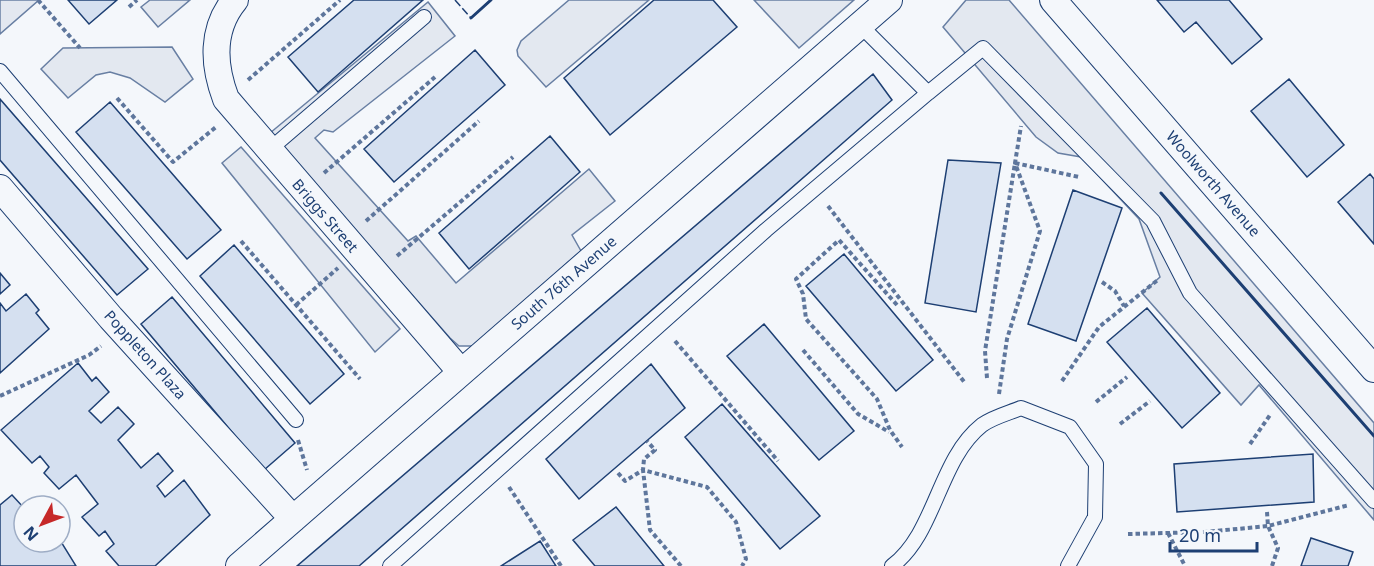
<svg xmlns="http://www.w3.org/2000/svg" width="1374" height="566" viewBox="0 0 1374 566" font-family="'Noto Sans',sans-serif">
  <rect width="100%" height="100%" fill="#f4f7fb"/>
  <path fill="#e3e8f0" stroke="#687fa3" stroke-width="1.5" d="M0,0h39l-39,34z
    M150,0h40l-32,27 -17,-20z
    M569,0h80l-103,87 -28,-31 -1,-6 4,-9z
    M754,0h100l-55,48z
    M966,0h43l365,423v97l-115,-135 -18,20 -99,-112 18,-16 -21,-58 -58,-62 -23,-4 -22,-16 -93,-110z
    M428,2l27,34 -122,96 -9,-2 -9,8 93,103 8,-5 40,47 133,-114 26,32 -43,34 9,16 -107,95h-15l-9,-8 -180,-205z
    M172,47l21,32 -28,23 -35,-24 -20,-6 -14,3 -28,23 -27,-29 22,-21z
    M241,147l159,182 -25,23 -153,-189z"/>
  <path fill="#d5e0f0" stroke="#1d3f73" stroke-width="1.5" d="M68,0h49l-28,24z
    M354,0h69l-105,92 -30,-35z
    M654,0h59l24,27 -127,108 -46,-57z
    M1157,0h72l33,39 -30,25 -36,-42 -12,10z
    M475,50l30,35 -111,97 -30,-33z
    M873,74l19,26 -533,466h-62z
    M1289,79l55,66 -37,32 -56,-66z
    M0,99l148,170 -31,26 -117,-135z
    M110,102l111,128 -34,29 -111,-127z
    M550,136l30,36 -111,97 -30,-36z
    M948,160l53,3 -25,149 -51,-9z
    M1370,174l4,5v65l-36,-42z
    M1073,190l49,18 -46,133 -48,-17z
    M234,245l110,129 -34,30 -110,-128z
    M844,254l89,106 -37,31 -90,-105z
    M0,273l10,12 -10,9z
    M26,294l13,16 -3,3 13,16 -49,44v-70l6,8z
    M172,297l123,146 -31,27 -123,-146z
    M1147,308l73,85 -38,35 -75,-86z
    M764,324l90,107 -35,29 -92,-104z
    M78,363l14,18 4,-4 13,15 -20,19 12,12 17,-16 16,17 -16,16 23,28 17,-15 15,18 -16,15 8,11 19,-17 26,35 -55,51h-36l-13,-15 8,-7 -9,-13 -6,5 -17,-19 16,-13 -22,-29 -17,14 -15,-16 5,-6 -9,-11 -8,7 -31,-33z
    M651,364l34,44 -106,91 -33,-40z
    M722,404l98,112 -40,33 -95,-112z
    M1313,454l1,48 -137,10 -3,-48z
    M12,495l12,13v34l22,1 14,-3 16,26h-76v-61z
    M616,507l48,59h-69l-22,-26z
    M1311,538l42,14 -5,14h-47z
    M540,541l16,25h-55z"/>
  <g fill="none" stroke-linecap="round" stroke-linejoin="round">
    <g stroke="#1d3f73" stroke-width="16">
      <path id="lane" d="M860,25l68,68 55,-45 170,173 37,72 184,208
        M0,71l296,349
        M269,150l155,-133
        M390,566l376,-336 162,-137
        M892,566c44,-33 46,-106 90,-141 11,-8 27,-12 39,-17l49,19 26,37 -1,53 -27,49"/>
    </g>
    <g stroke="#1d3f73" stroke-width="28">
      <path id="street" d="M235,0c-24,29 -22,65 -9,99l235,273
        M1053,0l321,369
        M0,188l111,130 182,201
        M239,566l650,-566"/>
    </g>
    <path stroke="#5e769c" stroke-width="4" stroke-dasharray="4.5 3" stroke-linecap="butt" d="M38,0l42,48
      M129,7l8,-7
      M248,80l92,-80
      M117,98l56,64 43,-35
      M324,173l111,-96
      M828,206l137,177
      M366,221l113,-100
      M241,241l119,138
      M397,256l116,-99
      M1102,282l13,9 9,15
      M296,305l42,-37
      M897,305l-58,-65 -43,39 7,15 3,25 71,80 13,31 12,17
      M675,341l103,120
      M803,350l55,64 31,18
      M987,378l-2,-27 30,-188 64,14
      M1062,381l37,-54 60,-48
      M999,394l8,-55 33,-108 -25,-68 6,-37
      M0,396l89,-41 12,-9
      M1096,402l31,-25
      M1120,424l30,-23
      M298,440l9,30
      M1250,444l20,-29
      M618,473l7,8 18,-11 1,-11 11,-9 -8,-9
      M509,487l52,79
      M1267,512l1,15
      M1168,533l17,33
      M1128,534l77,-2 63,-6
      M681,566l-31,-36 -7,-60 64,17 29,35 10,37 -4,7
      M1272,566l6,-18 -10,-22 81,-21"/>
    <use href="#lane" stroke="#f4f7fb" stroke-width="14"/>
    <use href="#street" stroke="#f4f7fb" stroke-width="26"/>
    <path stroke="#1d3f73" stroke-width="1.5" stroke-dasharray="8 3" stroke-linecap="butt" d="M455,0l16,18 20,-18"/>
    <path stroke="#1d3f73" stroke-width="3" d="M471,18l20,-18
      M1161,193l213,243"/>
  </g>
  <g text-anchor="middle" stroke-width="4.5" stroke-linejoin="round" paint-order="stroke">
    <g font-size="15" fill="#1d3f73" stroke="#f4f7fb">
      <text transform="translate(1213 184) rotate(49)" y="5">Woolworth Avenue</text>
      <text transform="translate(325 216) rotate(49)" y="5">Briggs Street</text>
      <text transform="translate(564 283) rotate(-41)" y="5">South 76th Avenue</text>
      <text transform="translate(145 355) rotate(48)" y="5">Poppleton Plaza</text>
    </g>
  </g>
  <g transform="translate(42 524) rotate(229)"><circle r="28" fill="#f4f7fb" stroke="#9eadc5" stroke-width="1.5"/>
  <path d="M0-4.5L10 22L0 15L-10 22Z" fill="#c62828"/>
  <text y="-9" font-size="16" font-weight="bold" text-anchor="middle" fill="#1d3f73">N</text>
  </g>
  <path d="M1170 542v9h87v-9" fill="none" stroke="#1d3f73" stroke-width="3"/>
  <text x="1179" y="542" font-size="18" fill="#1d3f73" stroke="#f4f7fb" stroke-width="4.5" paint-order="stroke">20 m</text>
</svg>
